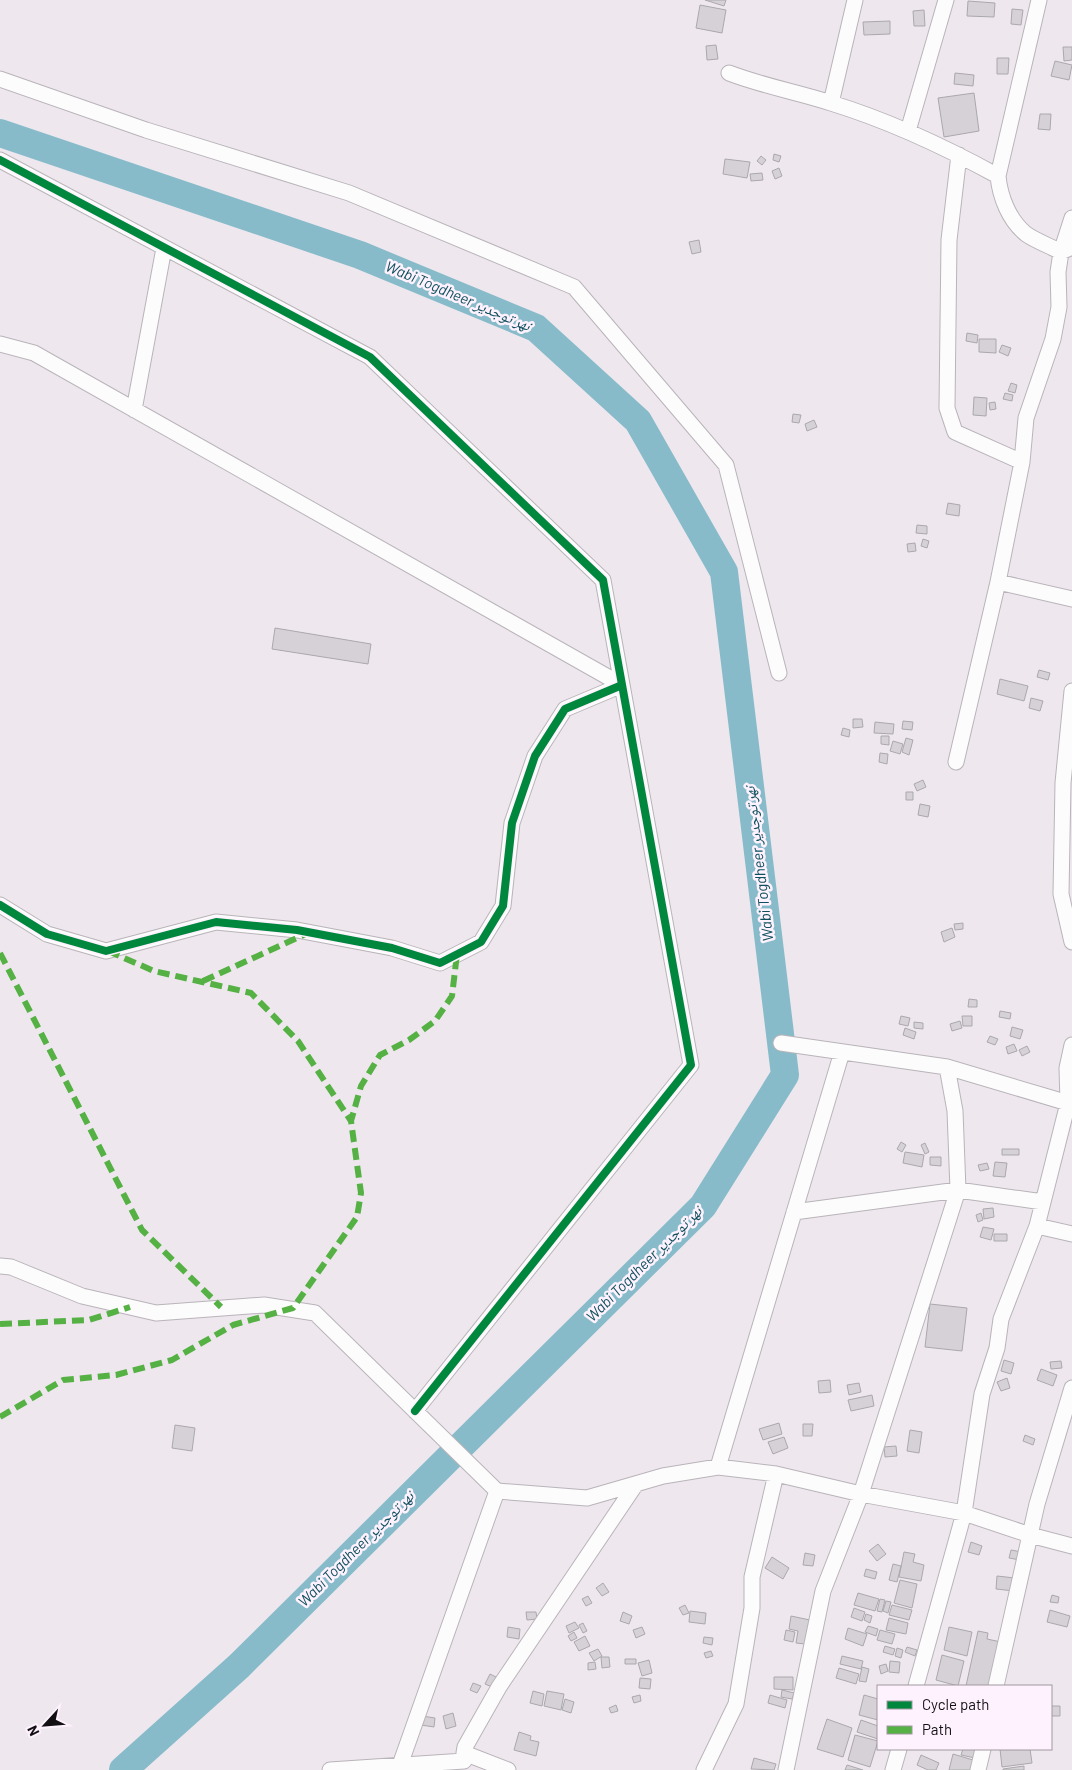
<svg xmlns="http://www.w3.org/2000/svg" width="1072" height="1770" viewBox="0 0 1072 1770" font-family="Barlow,'Noto Naskh Arabic',sans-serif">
  <rect width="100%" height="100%" fill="#eee8ee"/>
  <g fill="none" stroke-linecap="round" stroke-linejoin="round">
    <path stroke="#88bbca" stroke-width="28" d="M0,133l360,122 176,73 102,93 86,151 61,503 -82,131 -464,460 -116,104"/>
  </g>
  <path fill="#d5d1d6" stroke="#aba8ad" d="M705,0h21l-2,6z
    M968,1l27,2 -1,14 -27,-1z
    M700,5l26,5 -4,23 -26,-5z
    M1012,9l11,1 -2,15 -10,-1z
    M924,10l1,16h-11l-1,-15z
    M890,21v13l-26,1 -1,-13z
    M716,45l2,14 -11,1 -1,-14z
    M1063,47h9v13l-8,1z
    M997,58h12l-1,16h-11z
    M1055,61l17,4 -3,15 -18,-4z
    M955,73l19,2 -1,11 -19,-2z
    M974,93l5,38 -35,6 -6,-39z
    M1040,114h11l-1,16 -12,-1z
    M774,154l7,2 -2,6 -6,-2z
    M761,156l5,4 -4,5 -5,-4z
    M725,159l25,3 -3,16 -24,-4z
    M779,168l3,8 -7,3 -3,-8z
    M762,173l1,7 -12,1 -1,-7z
    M699,240l2,12 -9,2 -3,-12z
    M967,333l11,2 -1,8 -11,-2z
    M979,339h17v14l-17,-1z
    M1002,345l9,3 -3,8 -9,-4z
    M1011,383l6,2 -2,8 -7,-2z
    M1005,393l8,2 -1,6 -9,-2z
    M974,397l13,1 -1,18 -13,-1z
    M995,402l1,7 -6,1 -1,-7z
    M793,414l8,1 -2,8 -7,-1z
    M814,420l3,7 -10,4 -2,-7z
    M948,503l12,2 -1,11 -13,-2z
    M917,525l10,1v8l-11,-1z
    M923,539l6,2 -2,7 -6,-2z
    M915,543l1,8 -8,1 -1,-8z
    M275,628l96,16 -3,20 -96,-15z
    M1039,670l11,3 -2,7 -11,-3z
    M1000,679l28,7 -4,15 -27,-7z
    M1031,698l12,3 -3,10 -11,-3z
    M853,719h9l1,8 -10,1z
    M903,721l10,1 -1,8 -10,-1z
    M875,722l19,2 -1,10 -19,-1z
    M843,728l7,2 -1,7 -8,-2z
    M881,736h8v9l-8,-1z
    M906,738l7,2 -4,15 -7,-3z
    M893,741l10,3 -3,10 -10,-3z
    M880,753l8,1 -1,10 -8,-2z
    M923,780l3,7 -9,4 -3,-7z
    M906,792h7v8h-7z
    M920,804l10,2 -2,11 -10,-2z
    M963,923v6l-8,1 -1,-6z
    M952,928l3,9 -11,5 -3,-10z
    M969,999l8,1v7h-9z
    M1000,1011l11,2 -1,6 -11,-2z
    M901,1016l9,2 -2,8 -9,-2z
    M962,1016h10v10h-9z
    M960,1021l2,7 -10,3 -2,-7z
    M914,1022l9,1v6l-9,-1z
    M1012,1027l11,3 -3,9 -10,-3z
    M905,1028l11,4 -2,7 -11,-4z
    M990,1036l8,3 -3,6 -8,-3z
    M1014,1044l3,7 -9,3 -2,-7z
    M1027,1046l3,6 -8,4 -3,-6z
    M901,1142l5,3 -4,7 -5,-3z
    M925,1143l4,9 -4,2 -4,-9z
    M1002,1149h17v6h-17z
    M905,1152l19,3 -2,12 -19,-4z
    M930,1157h11v9l-11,-1z
    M995,1162l12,1 -2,14 -12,-1z
    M987,1163l2,6 -9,2 -2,-6z
    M993,1208l1,9 -10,2 -1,-10z
    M981,1213l2,7 -5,2 -2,-7z
    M983,1227l11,2 -3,11 -11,-3z
    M994,1234h13v7h-13z
    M930,1304l37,4 -5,43 -37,-4z
    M1004,1360l10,3 -3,11 -10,-3z
    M1061,1361l1,7 -11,1 -1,-7z
    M1041,1369l16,6 -4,11 -16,-6z
    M1007,1378l3,10 -9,3 -4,-9z
    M830,1380l1,12 -12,1 -1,-12z
    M859,1383l2,9 -12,3 -2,-10z
    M872,1395l2,11 -23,5 -3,-11z
    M779,1423l3,11 -19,6 -4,-11z
    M803,1424h10l-1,12h-9z
    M175,1425l20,3 -3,23 -20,-3z
    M910,1430l12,2 -3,21 -12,-2z
    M1025,1435l10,4 -2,6 -10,-4z
    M784,1437l4,11 -15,6 -5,-12z
    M896,1446l1,10 -12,1 -1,-10z
    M971,1542l11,4 -3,9 -11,-3z
    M878,1544l8,10 -9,7 -8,-10z
    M1011,1550l11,2 -2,8 -11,-2z
    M904,1552l11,2 -2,8 11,3 -3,16 -22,-4z
    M805,1553l10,2 -2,11 -10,-1z
    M772,1557l17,11 -6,11 -18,-11z
    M893,1564l8,2 -4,16 -8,-2z
    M866,1569l11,3 -2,7 -11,-3z
    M997,1576l18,2 -1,13 -18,-2z
    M900,1580l17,4 -5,24 -18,-5z
    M603,1583l6,9 -7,4 -6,-8z
    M858,1593l21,6 -4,12 -21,-6z
    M1052,1595l7,2 -1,6 -8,-1z
    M588,1596l4,7 -6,3 -4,-7z
    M880,1599l5,1 -3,12 -5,-1z
    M886,1601l5,1 -3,11 -5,-2z
    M685,1605l4,8 -6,2 -4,-7z
    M892,1605l20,5 -3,10 -20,-5z
    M854,1608l11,4 -3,9 -11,-4z
    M1050,1610l20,6 -3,11 -20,-5z
    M690,1611l16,2 -1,11 -16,-2z
    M526,1612h10l1,7 -10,1z
    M623,1612l9,4 -3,8 -9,-3z
    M866,1614l6,2 -2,7 -6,-3z
    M791,1616l19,4 -5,24 -9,-1 2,-12 -9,-2z
    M889,1618l19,5 -2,11 -20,-4z
    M575,1622l4,6 -10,5 -3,-7z
    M583,1623l4,8 -4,2 -4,-8z
    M868,1626l10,3 -2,7 -11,-4z
    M508,1627l12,2 -1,10 -12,-2z
    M642,1627l3,7 -9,4 -3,-8z
    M949,1627l23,5 -5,24 -23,-6z
    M848,1628l19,6 -4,12 -18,-7z
    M786,1630l9,2 -2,10 -9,-2z
    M880,1630l15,4 -3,10 -15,-4z
    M978,1631l10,2 -1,6 14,3 -10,44h-25z
    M574,1632l3,6 -6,3 -3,-5z
    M585,1636l5,10 -11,5 -5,-9z
    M704,1637l9,1 -1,7 -9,-2z
    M885,1646l10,3 -2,6 -10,-3z
    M907,1647l10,3 -2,6 -10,-4z
    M897,1648l6,2 -2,8 -6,-2z
    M598,1649l4,7 -8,5 -5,-8z
    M711,1651l2,5 -7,2 -2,-5z
    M942,1655l22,6 -6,25 -22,-6z
    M842,1656l21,5 -2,8 -21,-5z
    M601,1657h8l1,10 -8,1z
    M625,1659h11v5h-11z
    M649,1660l3,13 -10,3 -4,-13z
    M890,1661l10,1 -1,11 -10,-1z
    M595,1662l1,7 -8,1v-7z
    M886,1664l2,7 -7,3 -2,-8z
    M862,1667l7,2 -3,13 -7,-1z
    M839,1668l20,6 -3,10 -20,-6z
    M490,1674l6,3 -4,10 -7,-3z
    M774,1677h19v13l-19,-1z
    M640,1678l11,1 -1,10 -11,-1z
    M473,1683l8,3 -4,7 -7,-3z
    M782,1690l12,3 -2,6 -11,-2z
    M533,1691l11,3 -2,12 -12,-3z
    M547,1691l17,3 -3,16 -17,-4z
    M640,1695l1,6 -7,2 -2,-6z
    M770,1695l17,5 -2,8 -17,-5z
    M864,1695l14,4v21l-19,-5z
    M565,1699l9,3 -3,11 -9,-3z
    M616,1705l2,6 -7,2 -2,-5z
    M1051,1706h9v10h-9z
    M453,1713l3,13 -10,3 -3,-13z
    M422,1716l13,2 -1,9 -13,-2z
    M827,1719l25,9 -9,29 -26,-8z
    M861,1720l17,6v13l-21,-7z
    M519,1732l12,4 -1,4 9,2 -3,14 -22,-6z
    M855,1735l23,6 -8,26 -22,-7z
    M963,1749h13l-1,9 -14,-3z
    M1000,1749h30l2,14 -30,4z
    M953,1754l20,6 -2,10h-22z
    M921,1755l18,8 -3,7h-8l-11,-5z
    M754,1758l22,6 -2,6 -23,-1z
    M847,1765l16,5h-18z
    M1024,1766v4h-21v-1z"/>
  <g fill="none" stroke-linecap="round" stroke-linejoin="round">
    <g stroke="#b9b4b9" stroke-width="17">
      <path id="street" d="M729,73c34,13 68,19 102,30 59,18 114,44 167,73 2,21 11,44 28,58 10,7 24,12 35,18l9,-4
        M0,79l146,51 203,63 225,94 152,178 53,208
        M831,103l24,-103
        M908,131l38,-131
        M959,155l-10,85 -2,168 8,24 67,30
        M0,160l370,197 233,223 88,485 -276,346
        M998,176l41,-176
        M1072,218l-11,34 -3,20 1,35 -6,32 -27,79 -4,44 -24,120 74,17
        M0,344l34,9 588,332
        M134,410l30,-162
        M1072,691l-9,92 -2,111 11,48
        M956,762l42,-180
        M0,905l47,29 59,17 110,-29 81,8 95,18 48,15 41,-21 22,-36 9,-83 23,-67 30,-47 57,-24
        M781,1043l166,24 121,36
        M794,1212l164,-22 85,12
        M1037,1226l35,8
        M0,1266l11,1 71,29 74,17 108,-8 51,8 182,178
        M718,1467l124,-415
        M497,1491l90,7 76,-22 55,-9 58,7 85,20 103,19 66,22 42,11
        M916,1686l48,-173 18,-119 15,-46 4,-29 36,-93 31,-123 -1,-35 5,-23
        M996,1686l41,-182 35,-116
        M400,1765l97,-274
        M330,1770l134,-9
        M508,1770l-44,-17 1,-6 34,-60 137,-203
        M704,1770l32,-66 16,-96v-31l24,-103
        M786,1770l37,-179 38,-97 97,-304 -3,-79 -8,-44
        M893,1770l6,-21
        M978,1770l5,-21"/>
    </g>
    <use href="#street" stroke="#fcfcfc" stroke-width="15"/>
    <path stroke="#55b144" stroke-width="6" stroke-dasharray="12 6" stroke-linecap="butt" d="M108,951l46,20 97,22 47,48 53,80
      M0,953l142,277 79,77
      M203,981l105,-48
      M0,1324l89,-4 41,-13
      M0,1417l63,-37 53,-5 56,-15 61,-35 60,-17 64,-91 4,-24 -10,-72 10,-35 19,-31 29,-15 26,-19 17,-25 5,-42"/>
    <g stroke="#fef2fe" stroke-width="11">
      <path id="cycleway" d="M0,160l370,197 233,223 88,485 -276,346
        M0,905l47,29 59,17 110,-29 81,8 95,18 48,15 41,-21 22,-36 9,-83 23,-67 30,-47 57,-24"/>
    </g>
    <use href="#cycleway" stroke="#00873e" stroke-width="8"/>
  </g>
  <g text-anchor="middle" stroke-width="5" stroke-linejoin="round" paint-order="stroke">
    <g font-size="15" font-style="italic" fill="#0e505d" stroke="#fef2fe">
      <text transform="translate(458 296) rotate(23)" y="5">Wabi Togdheer نهر توجدير</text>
      <text transform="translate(759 864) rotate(-97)" y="5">Wabi Togdheer نهر توجدير</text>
      <text transform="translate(644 1264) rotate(-45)" y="5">Wabi Togdheer نهر توجدير</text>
      <text transform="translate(356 1549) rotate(-45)" y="5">Wabi Togdheer نهر توجدير</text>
    </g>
  </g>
  <rect x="877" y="1685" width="175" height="65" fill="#fef2fe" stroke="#a098a0"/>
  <rect x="887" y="1701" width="25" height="8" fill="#00873e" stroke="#a098a0"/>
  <text x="922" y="1710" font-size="15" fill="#131014">Cycle path</text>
  <rect x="887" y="1726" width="25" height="8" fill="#55b144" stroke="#a098a0"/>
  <text x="922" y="1735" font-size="15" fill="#131014">Path</text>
  <g transform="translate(45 1725) rotate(244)" stroke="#fef2fe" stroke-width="4" paint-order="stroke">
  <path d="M0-4L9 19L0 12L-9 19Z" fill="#131014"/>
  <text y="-8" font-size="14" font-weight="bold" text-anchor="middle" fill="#131014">N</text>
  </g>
</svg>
